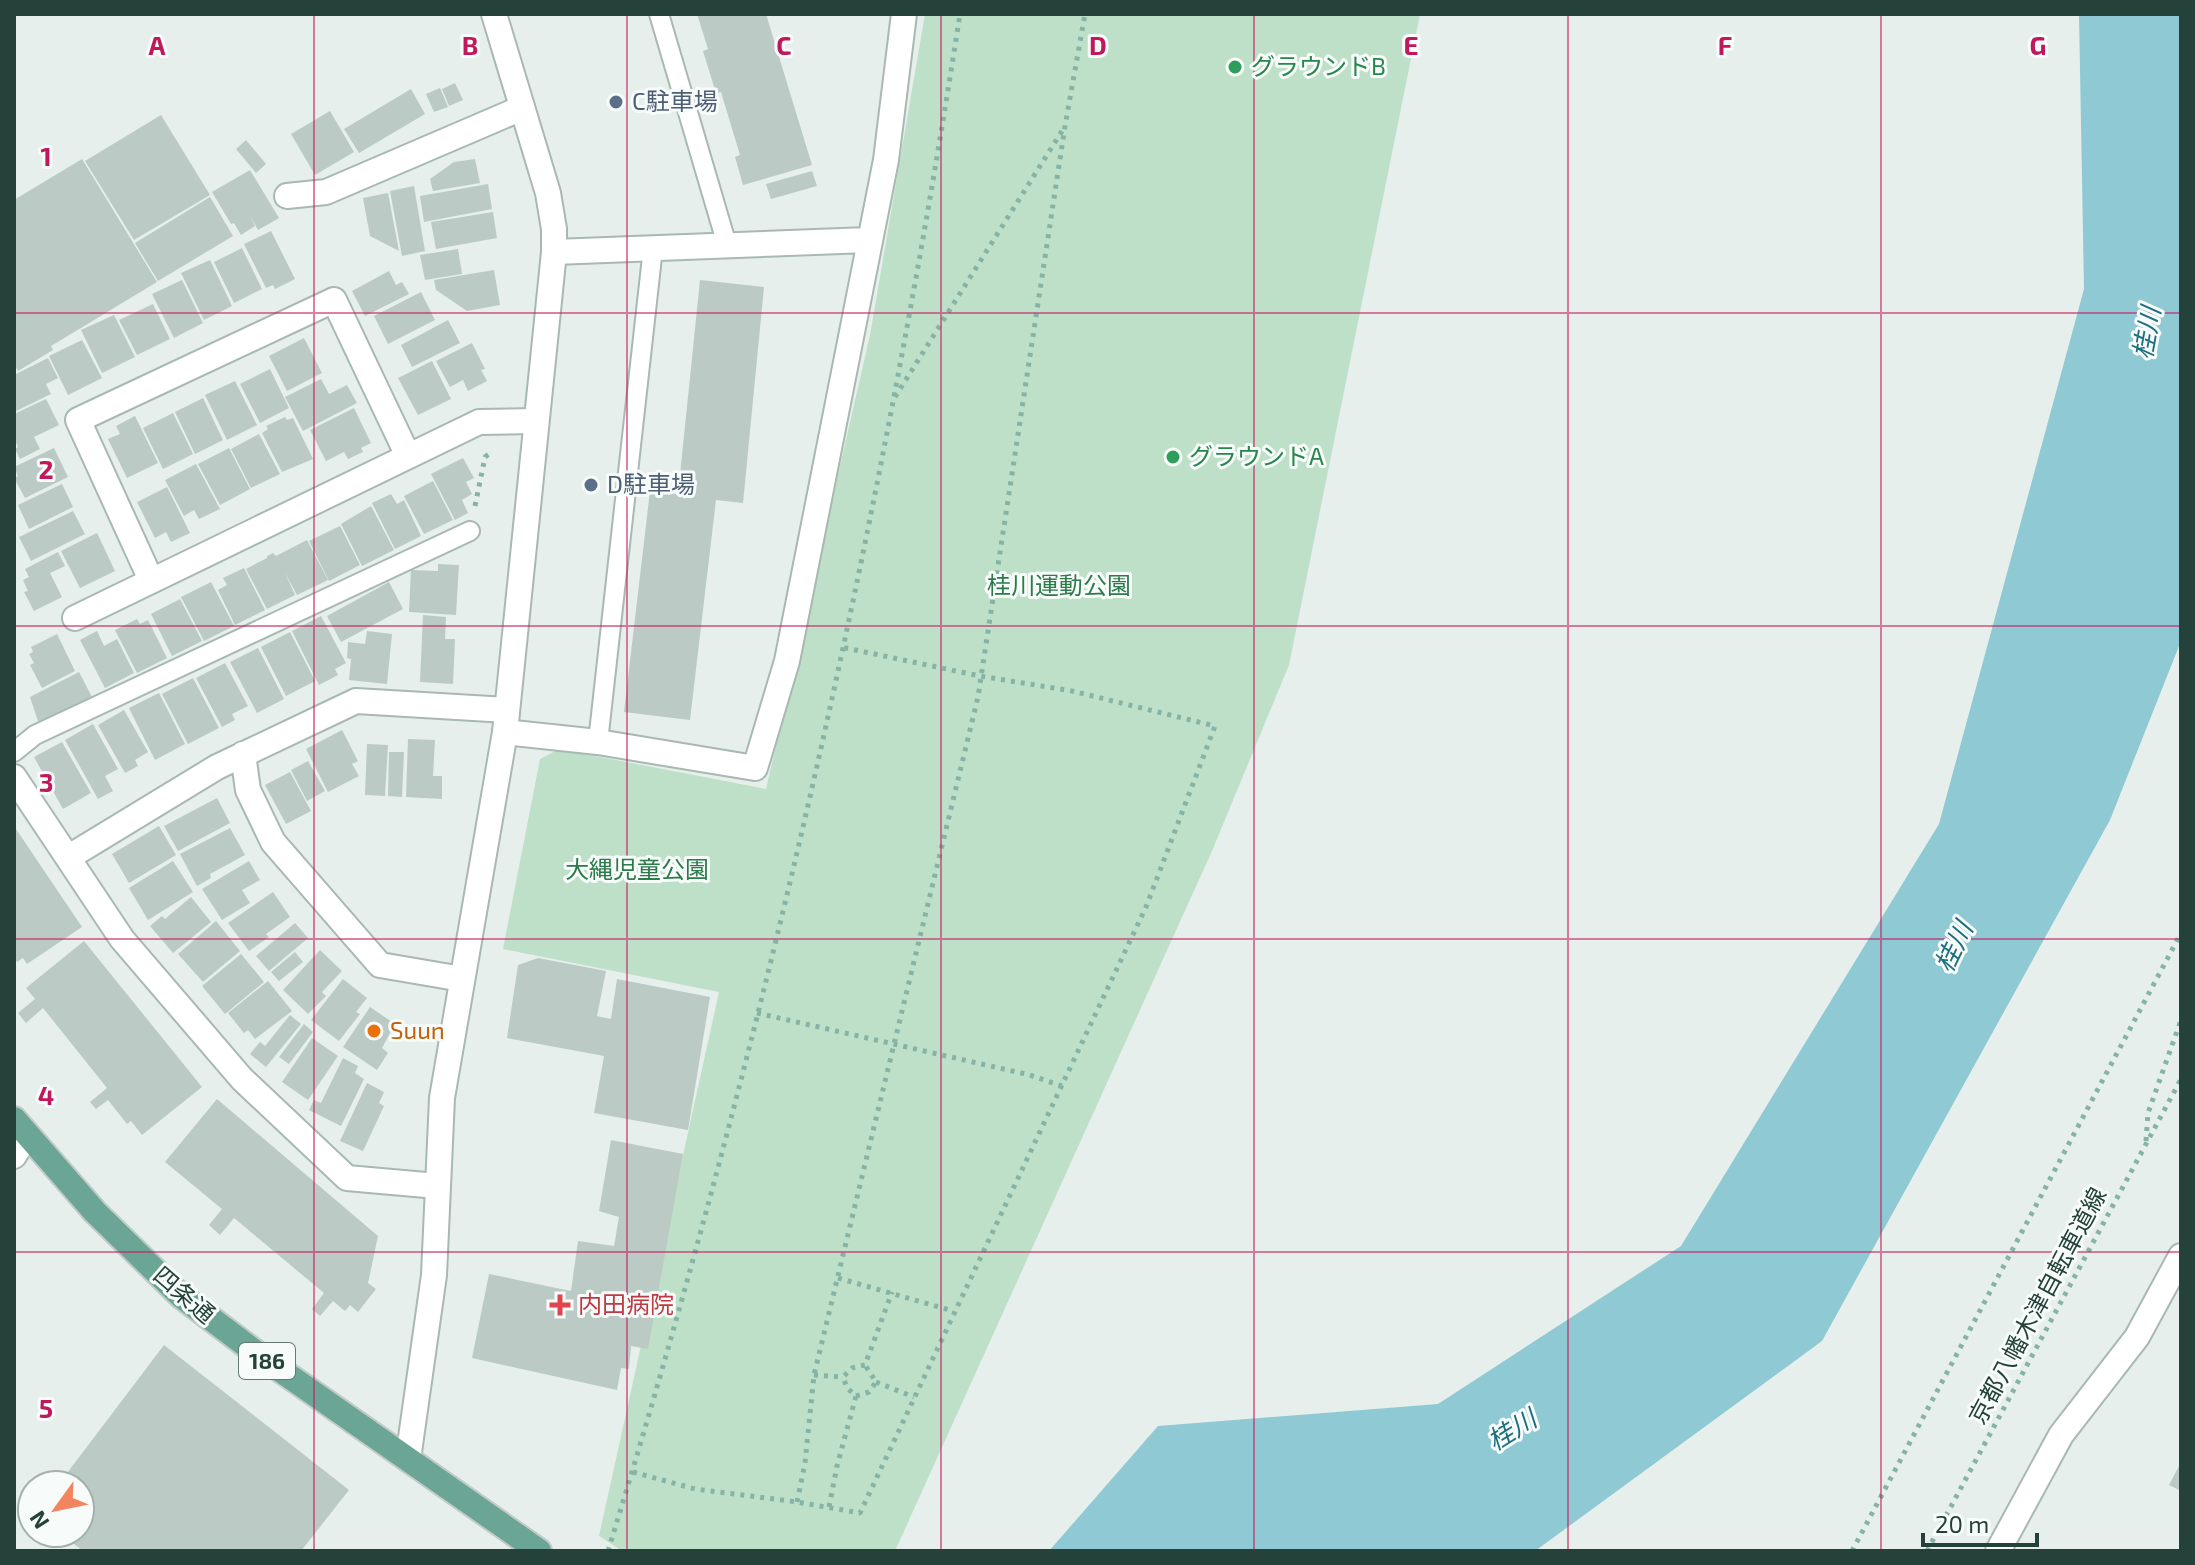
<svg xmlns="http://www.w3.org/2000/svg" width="2195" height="1565" viewBox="0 0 2195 1565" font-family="'Exo 2','Noto Sans JP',sans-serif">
  <rect width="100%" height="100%" fill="#e6efeb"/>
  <path fill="#bfe0c8" d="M925,14h495l-131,651 -77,186 -317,700h-273l-23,-15 120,-544 -216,-43 37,-190 19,-10 207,40 104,-454z"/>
  <path fill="#8ec9d4" d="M2079,14h102v627l-71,179 -288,521 -287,210h-486l109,-125 280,-22 243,-158 258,-422 145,-535z"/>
  <path fill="#bbcac4" d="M697,14h69l46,151 -69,20 -8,-28 5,-2 -19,-63 -5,1 -13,-42 5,-2z
    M455,83l8,17 -14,6 -7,-17z
    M440,88l8,19 -14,5 -8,-18z
    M411,89l14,25 -66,39 -15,-24z
    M330,111l24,41 -39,23 -24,-41z
    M161,115l49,80 -76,45 -49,-79z
    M246,140l20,24 -10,9 -20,-24z
    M82,159l75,123 -106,64 2,4 -35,21 -4,-7v-164z
    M475,159l5,24 -47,8 -3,-12 24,-17z
    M250,170l29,48 -21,12 -9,-16 6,12 -14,9 -7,-12 -3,1 -19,-32z
    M812,171l5,15 -46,13 -5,-15z
    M488,184l4,25 -68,13 -4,-26z
    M414,186l11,65 -23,5 -12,-65z
    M388,193l11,58 -29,-15 -7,-38z
    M210,197l23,39 -75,45 -23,-38z
    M493,212l4,26 -61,11 -5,-27z
    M271,231l24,48 -20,10 -2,-4 -7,3 -22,-44z
    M242,248l20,41 -28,14 -20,-41z
    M458,249l4,25 -37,6 -5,-25z
    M210,260l22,46 -28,14 -23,-47z
    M494,270l6,35 -33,6 -31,-21 -2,-10z
    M389,271l7,14 6,-3 7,12 -44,22 -13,-25z
    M182,280l21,43 -29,15 -22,-44z
    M700,280l64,7 -21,216 -27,-3 -26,220 -66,-8 26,-221 28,3z
    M421,292l14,28 -47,24 -14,-28z
    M153,304l17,35 -33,16 -18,-35z
    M114,315l21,42 -33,16 -21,-43z
    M448,320l12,23 -48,24 -11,-22z
    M304,338l18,35 -35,18 -18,-35z
    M82,340l20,38 -34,17 -19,-39z
    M472,343l13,26 -4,1 6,11 -19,10 -5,-11 -13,7 -14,-26z
    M48,358l10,20 -12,6 5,10 -37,18v-37z
    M432,361l19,38 -33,16 -20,-37z
    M270,369l19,39 -29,15 -20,-39z
    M321,379l8,15 18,-9 10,18 -54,28 -18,-34z
    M235,381l22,44 -30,15 -22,-45z
    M203,398l20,42 -28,14 -20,-42z
    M46,399l13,26 -25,12 6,12 -20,10 -5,-10 3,-2 -4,-9v-24z
    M354,408l17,35 -10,5 2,4 -15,7 -4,-7 -18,9 -16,-31z
    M173,413l20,41 -30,15 -20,-41z
    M135,416l23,47 -31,15 -19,-39 12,-5 -4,-8z
    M285,417l2,3 6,-2 20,41 -31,13 -20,-39 6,-4 -2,-3z
    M259,434l21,40 -29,14 -20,-39z
    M54,448l14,29 -43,21 -11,-20 4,-2 -4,-9z
    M229,448l21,41 -30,16 -22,-41z
    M463,458l11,20 -8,4 6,12 -10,6 6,13 -13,7 -24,-46z
    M196,464l24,45 -21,10 -5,-9 -10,6 -19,-36z
    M433,481l20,39 -29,14 -20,-38z
    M62,484l11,23 -44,22 -11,-24z
    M167,487l23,46 -19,9 -5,-10 -11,6 -18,-36z
    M391,494l6,10 7,-4 17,36 -26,13 -23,-46z
    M371,506l23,44 -32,16 -21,-42z
    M73,511l12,23 -54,27 -12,-24z
    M340,526l20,39 -31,16 -20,-40z
    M97,533l18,38 -35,17 -19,-37z
    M307,540l21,40 -31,15 -12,-22 10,22 -28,14 -21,-40 21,-11v-2l6,-3 3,3z
    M58,552l7,14 -15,7 12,24 -28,14 -10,-19 4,-1 -5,-11 6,-3 -4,-8z
    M438,564l21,1 -3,50 -47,-3 2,-42 27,1z
    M244,568l21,42 -30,15 -17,-35 9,-5 -4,-7z
    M211,582l23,44 -30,15 -23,-44z
    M389,582l14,27 -62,33 -14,-26z
    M180,599l22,42 -30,15 -21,-42z
    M423,615l23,2 -1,22h10l-2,45 -33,-2z
    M321,616l25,47 -11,6 3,6 -19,10 -27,-54z
    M137,619l3,5 8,-4 19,38 -30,15 -22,-43z
    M97,631l7,15 13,-7 17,34 -29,15 -25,-48z
    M367,631l25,3 -5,50 -38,-4 2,-21 -4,-1 1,-16 17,2z
    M290,632l25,49 -29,15 -25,-49z
    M57,634l18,37 -33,17 -12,-23 4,-2 -5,-9 4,-2 -2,-5z
    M258,648l26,51 -27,14 -27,-51z
    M225,663l23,43 -16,8 3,6 -13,7 -26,-49z
    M79,672l13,25 -53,27 -9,-27z
    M193,678l26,50 -31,16 -26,-50z
    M159,693l26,51 -30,16 -26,-52z
    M124,710l24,42 -13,8 3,6 -13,7 -27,-48z
    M93,724l25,45 -13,7 8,15 -15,8 -33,-59z
    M342,730l16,31 -6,3 7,12 -31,16 -22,-43z
    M408,739l27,1 -2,36h9v23l-36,-2z
    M62,742l29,51 -28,16 -29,-52z
    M367,744l21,1 -3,51 -20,-1z
    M389,752h15l-2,45 -14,-1z
    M308,761l17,30 -18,10 -16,-31z
    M290,772l21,39 -25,13 -21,-39z
    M217,798l13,25 -52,28 -14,-25z
    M14,826l68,101 -55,37 -4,-6 -6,4 -3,-4z
    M159,826l17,29 -47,28 -17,-29z
    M230,828l15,27 -35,19 1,4 -14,8 -17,-32z
    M173,861l20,31 -45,28 -19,-32z
    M249,861l11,19 -18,10 8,13 -28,17 -20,-31z
    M273,892l17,25 -24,17 3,3 -20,14 -21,-28z
    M191,897l20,25 -38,31 -23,-27 12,-10 3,3z
    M216,921l24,30 -37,31 -25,-28z
    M295,923l13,15 -39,33 -13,-15z
    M84,941l118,146 -60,48 -11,-14 -4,3 -19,-24 -12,9 -6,-7 17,-14 -64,-80 -17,15 -8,-10 17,-14 -9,-11z
    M320,950l22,21 -20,21 4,4 -18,18 -25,-24z
    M295,952l8,10 -24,19 -8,-9z
    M241,954l23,28 -39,32 -23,-28z
    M538,958l68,13 -9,45 14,3 6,-40 93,18 -22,133 -94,-17 10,-57 -97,-18 11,-73z
    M343,979l24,19 -11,14 4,2 -21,27 -28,-21z
    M268,981l24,30 -37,28 -7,-9 -4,3 -16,-20z
    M370,1007l25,17 -13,24 6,5 -11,17 -34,-23z
    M290,1015l11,9 -35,43 -16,-13 10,-12 5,4z
    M304,1024l9,8 -24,32 -10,-7z
    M312,1038l26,18 -30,44 -26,-18z
    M343,1058l15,8 -3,7 9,6 -23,47 -32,-16 5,-10 7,3z
    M367,1083l17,9 -5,11 5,3 -21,45 -23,-10z
    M217,1099l161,137 -10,47 8,6 -18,23 -8,-7 -5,6 -12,-10 -13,15 -8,-7 12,-16 -90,-75 -14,17 -11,-10 13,-16 -57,-47z
    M611,1140l72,14 -35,195 -17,-3 -2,23 -8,-1 -4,22 -145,-32 17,-84 82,17 7,-50 36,5 5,-29 -20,-6z
    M164,1345l185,145 -48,61h-218l-23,-18h20v-48h-22z
    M2181,1462v29l-12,-6z"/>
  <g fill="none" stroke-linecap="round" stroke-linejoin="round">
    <g stroke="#a8b8b2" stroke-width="22">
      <path id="service" d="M659,14l68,231
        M598,742l55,-494
        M14,752l21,-17 435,-204"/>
    </g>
    <g stroke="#a8b8b2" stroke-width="28">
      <path id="minor" d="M287,196l39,-4 196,-84
        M554,252l314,-12
        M151,580l-73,-160 256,-120 74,156
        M75,618l404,-196 56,-1
        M505,732l93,10 157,26 32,-107 99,-501 18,-146
        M243,754l5,36 25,52 107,123 82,14
        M14,777l108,162 120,140 105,99 90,8
        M69,857l148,-90 139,-66 151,9
        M14,1156l13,-21
        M1998,1551l63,-116 76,-98 44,-81"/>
    </g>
    <g stroke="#a8b8b2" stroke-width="28">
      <path id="tertiary" d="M408,1459l26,-184 8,-177 63,-366 49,-480v-23l-6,-36 -54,-179"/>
    </g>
    <g stroke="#c2cac8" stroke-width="28">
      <path id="primary" d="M14,1119l81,93 86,84 78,59 280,196"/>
    </g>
    <path stroke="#86b3a5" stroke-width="5" stroke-dasharray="4 6" stroke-linecap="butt" d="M895,397l167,-266
      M475,506l10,-49 4,-3
      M757,1013l273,62 32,11
      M2146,1141l2,-28 33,-93
      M838,1278l115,33
      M814,1375l29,2
      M876,1382l38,15
      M856,1396l13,-4 7,-10 -11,-17
      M633,1472l62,17 102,13 63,11 286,-606 69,-181 -143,-35 -92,-15 -139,-29
      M797,1502l8,-39 9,-88 164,-678 87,-571 20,-112
      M829,1507l8,-41 19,-70 -9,-8 -4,-11 9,-9 13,-3 27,-73
      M608,1551c154,-501 272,-1019 352,-1537
      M1852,1551l329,-618
      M1927,1551l254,-472"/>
    <use href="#service" stroke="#fff" stroke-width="18"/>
    <use href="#minor" stroke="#fff" stroke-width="24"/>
    <use href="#tertiary" stroke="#fff" stroke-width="24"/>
    <use href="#primary" stroke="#6aa596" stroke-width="24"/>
  </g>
  <path fill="none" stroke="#c2185b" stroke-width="2" stroke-opacity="0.55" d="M314,14v1537M627,14v1537M941,14v1537M1254,14v1537M1568,14v1537M1881,14v1537M14,313h2167M14,626h2167M14,939h2167M14,1252h2167"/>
  <g fill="#2e9e5b" stroke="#f7fbf9" stroke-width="3">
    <circle cx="1235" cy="67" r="8"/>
    <circle cx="1173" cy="457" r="8"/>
  </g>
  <g fill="#5c6f8a" stroke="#f7fbf9" stroke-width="3">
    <circle cx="616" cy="102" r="8"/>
    <circle cx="591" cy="485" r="8"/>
  </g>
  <circle fill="#e8710a" stroke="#f7fbf9" stroke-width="3" cx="374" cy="1031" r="8"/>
  <path fill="#e0444e" stroke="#f7fbf9" stroke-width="3" d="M556 1293h8v8h8v8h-8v8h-8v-8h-8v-8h8z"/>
  <g text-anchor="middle" stroke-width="6" stroke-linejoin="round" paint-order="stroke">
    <rect fill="#f7fbf9" stroke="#637a73" stroke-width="2" x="239" y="1343" width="56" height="36" rx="6"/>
    <g font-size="22" font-weight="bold" fill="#24423a">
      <text x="267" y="1369">186</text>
    </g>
    <g font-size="24" fill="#27864d" stroke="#f7fbf9" text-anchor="start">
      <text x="1251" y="75">グラウンドB</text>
      <text x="1189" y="465">グラウンドA</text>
    </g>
    <g font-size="24" fill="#4e5e75" stroke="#f7fbf9" text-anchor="start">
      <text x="632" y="110">C駐車場</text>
      <text x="607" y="493">D駐車場</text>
    </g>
    <g font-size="24" fill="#2d7a4b" stroke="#f7fbf9">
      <text x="1059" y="594">桂川運動公園</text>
      <text x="637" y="878">大縄児童公園</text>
    </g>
    <g font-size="24" fill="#c56008" stroke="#f7fbf9" text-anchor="start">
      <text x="390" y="1039">Suun</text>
    </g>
    <g font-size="24" fill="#24423a" stroke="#f7fbf9">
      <text transform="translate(184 1295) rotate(41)" y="8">四条通</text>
      <text transform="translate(2038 1306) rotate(-62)" y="8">京都八幡木津自転車道線</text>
    </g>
    <g font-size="24" fill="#be3a42" stroke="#f7fbf9" text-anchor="start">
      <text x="578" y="1313">内田病院</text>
    </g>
    <g font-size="26" font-style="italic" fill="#1c6f80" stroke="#f7fbf9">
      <text transform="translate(2147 333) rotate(-80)" y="9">桂川</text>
      <text transform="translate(1954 947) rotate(-64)" y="9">桂川</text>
      <text transform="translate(1512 1430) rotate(-32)" y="9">桂川</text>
    </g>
  </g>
  <g font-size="26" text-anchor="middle" font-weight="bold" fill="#c2185b" stroke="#f7fbf9" stroke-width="6" stroke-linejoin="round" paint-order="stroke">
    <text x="157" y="55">A</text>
    <text x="470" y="55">B</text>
    <text x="784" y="55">C</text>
    <text x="1098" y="55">D</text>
    <text x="1411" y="55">E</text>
    <text x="1725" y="55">F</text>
    <text x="2038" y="55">G</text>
    <text x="46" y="166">1</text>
    <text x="46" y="479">2</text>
    <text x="46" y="792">3</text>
    <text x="46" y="1105">4</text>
    <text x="46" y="1418">5</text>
  </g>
  <rect width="2195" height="1565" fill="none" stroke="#24423a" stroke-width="32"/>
  <g transform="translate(56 1509) rotate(237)"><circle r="38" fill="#f7fbf9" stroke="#a3b1ad" stroke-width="2"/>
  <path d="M0-6L14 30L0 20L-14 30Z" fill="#f4845f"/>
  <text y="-12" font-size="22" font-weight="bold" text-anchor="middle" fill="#24423a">N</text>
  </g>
  <path d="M1923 1533v12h114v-12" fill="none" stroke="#24423a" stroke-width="4"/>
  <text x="1935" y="1533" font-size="24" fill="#24423a" stroke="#f7fbf9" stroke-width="6" paint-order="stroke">20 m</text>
</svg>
